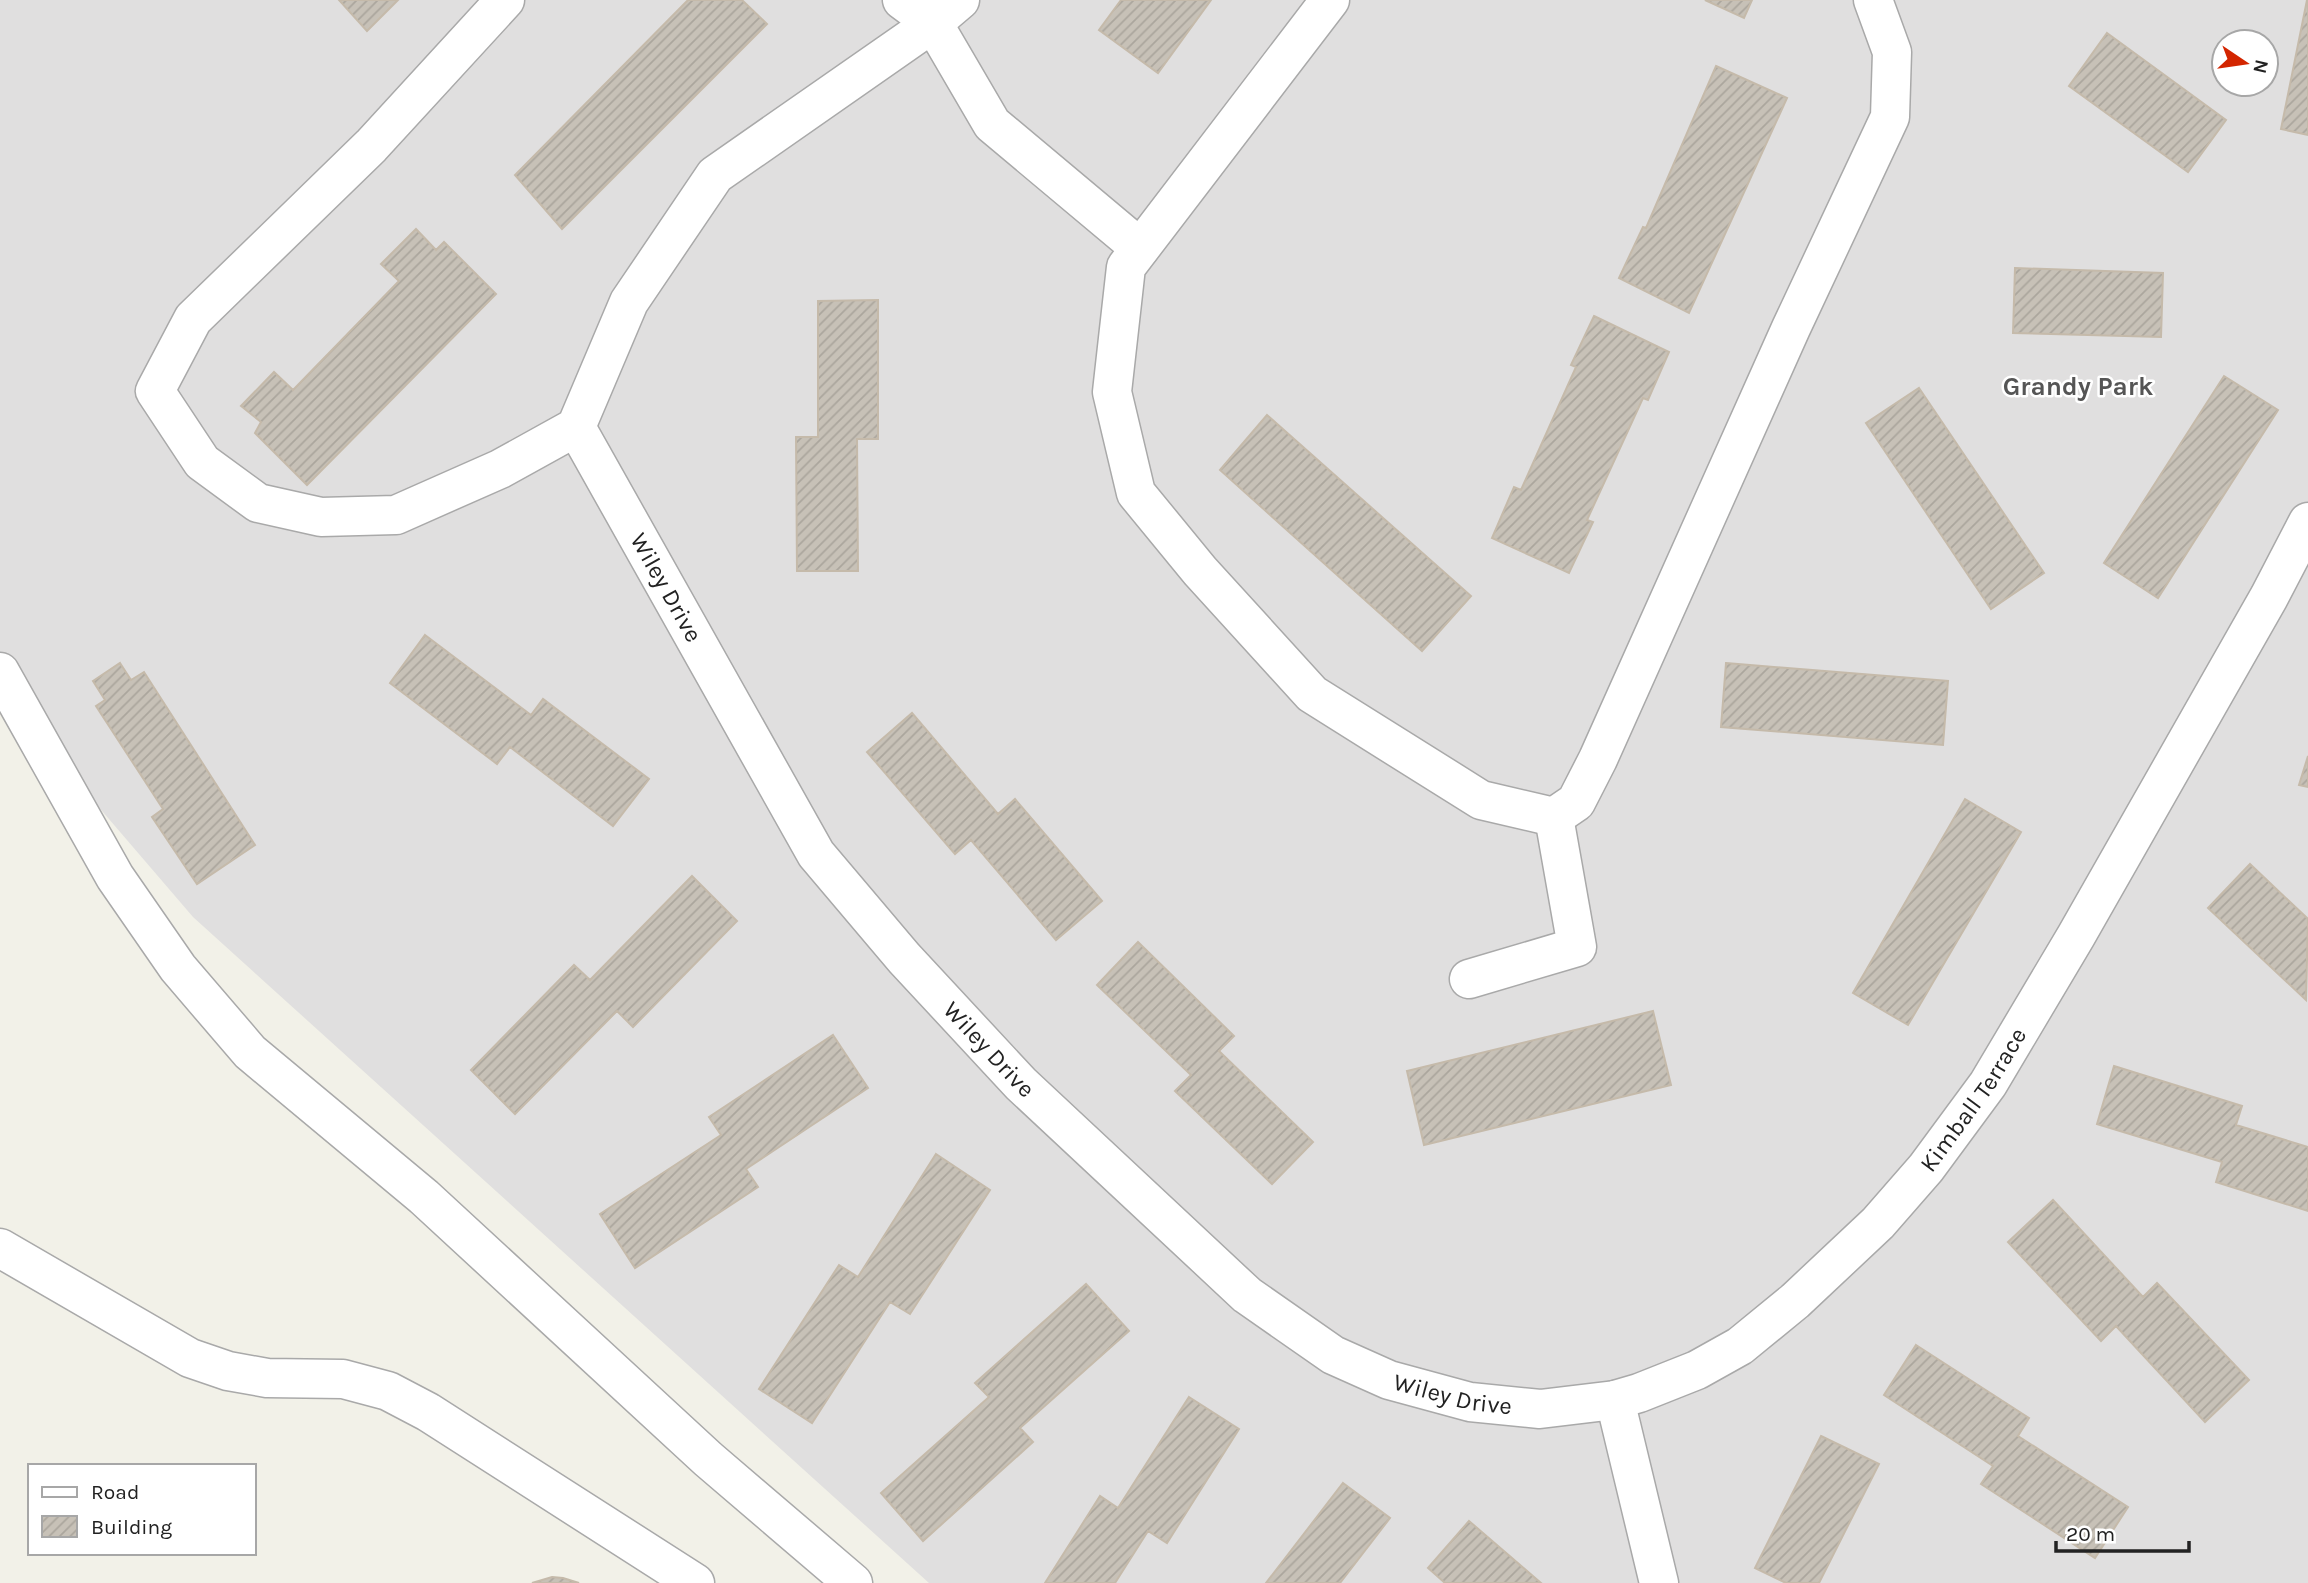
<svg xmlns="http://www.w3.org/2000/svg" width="2308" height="1583" viewBox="0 0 2308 1583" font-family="Karla,sans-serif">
  <defs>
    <pattern id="building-hatch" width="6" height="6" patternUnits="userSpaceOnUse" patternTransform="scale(1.75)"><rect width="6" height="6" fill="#c7c1b7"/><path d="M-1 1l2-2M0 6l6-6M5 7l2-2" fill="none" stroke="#aba69d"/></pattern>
  </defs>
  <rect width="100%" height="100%" fill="#f2f1e8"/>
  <path fill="#e0dfdf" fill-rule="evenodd" d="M0,0h2308v1583h-1379l-736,-666 -193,-225zM2224,42h42v42h-42z"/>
  <path fill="url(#building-hatch)" stroke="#c5baaa" stroke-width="2" d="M339,0h59l-31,31z
    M688,0h54l25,24 -205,205 -47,-54z
    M1121,0h90l-53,73 -59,-43z
    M1705,0h47l-8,18z
    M2307,0h1v135l-27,-6z
    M2107,33l119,87 -38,52 -119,-86z
    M1716,66l71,32 -98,215 -70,-35 24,-51 3,1z
    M416,229l20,21 8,-8 52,52 -189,191 -52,-52 6,-11 -20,-16 33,-34 19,18 106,-109 -18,-17z
    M2015,268l148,5 -2,64 -148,-4z
    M878,300v139h-21l1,132h-61l-1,-134h22v-136z
    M1594,316l75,36 -21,48 -5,-2 -56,122 6,2 -24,51 -77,-35 22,-51 7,3 55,-123 -5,-2z
    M2224,376l54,34 -120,188 -54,-35z
    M1919,388l125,185 -53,36 -125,-186z
    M1267,415l204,181 -49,55 -202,-181z
    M425,635l106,80 12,-16 106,80 -36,47 -103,-79 -13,17 -107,-81z
    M120,663l11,17 13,-8 111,173 -58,39 -45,-67 11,-8 -67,-103 9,-6 -12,-19z
    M1726,663l222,18 -5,64 -222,-18z
    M912,713l86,101 17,-15 87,102 -46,39 -85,-100 -16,14 -88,-102z
    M2308,756v31l-9,-2z
    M1965,799l56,33 -113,193 -55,-32z
    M2250,864l58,55 -2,81 -98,-92z
    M692,876l45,45 -104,106 -16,-16 -102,103 -44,-44 103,-105 16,15z
    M1138,942l96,94 -15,15 94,91 -41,42 -97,-93 16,-16 -94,-90z
    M1653,1011l18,74 -247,60 -17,-74z
    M833,1035l35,53 -122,81 12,18 -123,81 -35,-54 121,-79 -12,-18z
    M2114,1066l128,40 -6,19 72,22v64l-92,-29 6,-20 -125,-38z
    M936,1154l54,36 -80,124 -20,-12 -78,121 -53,-34 80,-124 19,12z
    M2053,1200l90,97 14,-14 92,97 -44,42 -89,-96 -15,15 -93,-99z
    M1086,1284l43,47 -109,97 13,14 -110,99 -42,-48 108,-96 -14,-14z
    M1916,1345l113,73 -11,18 110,71 -33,51 -114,-74 12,-18 -109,-71z
    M1189,1397l50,32 -72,114 -19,-12 -33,52h-70l55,-87 18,12z
    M1821,1436l58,28 -60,119h-33l-31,-15z
    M1343,1483l47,35 -50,65h-74z
    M1469,1521l72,62h-96l-17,-15z
    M552,1577l11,1 16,5h-47z"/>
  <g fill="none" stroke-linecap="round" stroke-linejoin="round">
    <g stroke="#a9a9a9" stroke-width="41">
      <g id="minor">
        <path d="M505,0l-134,146 -178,173 -38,72 47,71 56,41 63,14 75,-2 104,-46 76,-42 53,-125 86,-127 218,-152 27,-23"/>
        <path d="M902,0l31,23 59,101 148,124"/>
        <path d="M1330,0l-204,267 -14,125 24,101 64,78 112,123 169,106 73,17 22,-15 22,-43 193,-431 99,-211 2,-65 -19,-52"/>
        <path id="s1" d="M576,427l240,427 88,104 117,126 226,211 86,60 56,25 81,22 70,7 75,-9 24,-7 58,-23 43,-24 55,-45 83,-78 48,-55 62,-84 88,-148 193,-339 39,-75"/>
        <path d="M0,672l115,205 63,91 72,84 174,145 284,262 145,124"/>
        <path d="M1469,979l108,-32 -23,-130"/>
        <path d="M0,1248l190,110 38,13 39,7 76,1 45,12 40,21 267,171"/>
        <path d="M1615,1400l44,183"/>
      </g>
    </g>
    <use href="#minor" stroke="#fff" stroke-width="38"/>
  </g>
  <g text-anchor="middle" stroke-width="5" stroke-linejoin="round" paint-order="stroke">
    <g font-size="24" fill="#222" stroke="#fff">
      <text dy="8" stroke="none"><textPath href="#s1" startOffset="184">Wiley Drive</textPath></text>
      <text dy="8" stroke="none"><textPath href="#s1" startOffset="751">Wiley Drive</textPath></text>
      <text dy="8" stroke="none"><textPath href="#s1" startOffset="1981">Kimball Terrace</textPath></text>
      <text dy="8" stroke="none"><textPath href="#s1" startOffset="1339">Wiley Drive</textPath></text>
    </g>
    <g font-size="26" font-weight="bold" fill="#555" stroke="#fff">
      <text x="2078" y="395">Grandy Park</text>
    </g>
  </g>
  <rect x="28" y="1464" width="228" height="91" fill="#ffffff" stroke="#a7a7a7" stroke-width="2"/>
  <rect x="42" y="1487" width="35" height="10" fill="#ffffff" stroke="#a7a7a7" stroke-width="2"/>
  <text x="91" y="1499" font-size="21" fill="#222222">Road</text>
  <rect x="42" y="1516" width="35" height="21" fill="url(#building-hatch)" stroke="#a7a7a7" stroke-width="2"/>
  <text x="91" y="1534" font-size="21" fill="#222222">Building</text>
  <g transform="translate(2245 63) rotate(103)"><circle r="33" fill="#ffffff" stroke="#a7a7a7" stroke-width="2"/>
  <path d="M0-5L12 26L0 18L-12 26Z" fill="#d32500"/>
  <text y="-10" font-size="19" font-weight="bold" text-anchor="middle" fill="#222222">N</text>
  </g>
  <path d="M2056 1541v10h133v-10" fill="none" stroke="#222222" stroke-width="3.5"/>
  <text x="2066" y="1541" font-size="21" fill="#222222" stroke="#ffffff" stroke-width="5" paint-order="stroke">20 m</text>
</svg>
